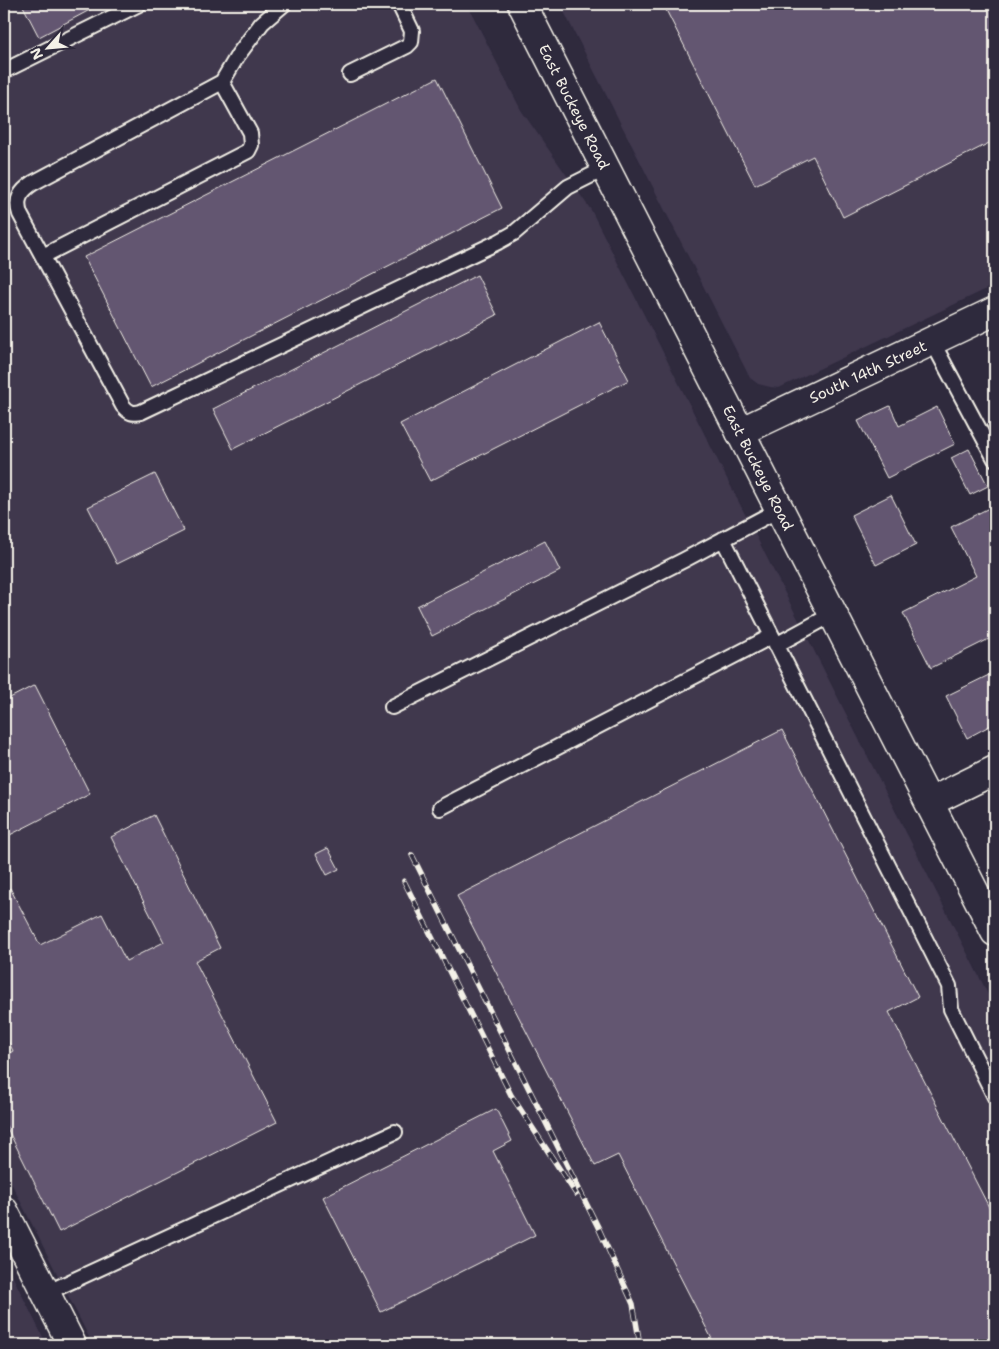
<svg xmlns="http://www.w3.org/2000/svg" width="999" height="1349" viewBox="0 0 999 1349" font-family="'Shantell Sans',sans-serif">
  <rect width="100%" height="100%" fill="#2f2a3d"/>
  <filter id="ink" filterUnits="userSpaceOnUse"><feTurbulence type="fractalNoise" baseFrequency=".02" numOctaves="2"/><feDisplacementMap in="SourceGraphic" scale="10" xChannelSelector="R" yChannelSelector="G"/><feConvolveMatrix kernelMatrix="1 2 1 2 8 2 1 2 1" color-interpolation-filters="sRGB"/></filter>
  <g filter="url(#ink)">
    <path fill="#3f374d" d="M4,4h463l54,106 70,100 404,798v337h-902l-89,-176z
      M560,4h435v281l-216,103 -9,-1 -12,-3 -8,-6z
      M4,1259l43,86h-43z"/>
    <path fill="#645671" stroke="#f4f1e8" d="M22,4h79l-62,33z
      M663,4h332v136l-152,77 -30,-61 -58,29z
      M437,78l65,130 -351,179 -67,-130z
      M477,275l20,40 -264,134 -20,-40z
      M599,322l30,58 -199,101 -30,-57z
      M890,406l9,20 38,-19 18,37 -68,34 -29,-57z
      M969,449l19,37 -18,9 -19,-37z
      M155,474l29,57 -67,33 -29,-57z
      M891,495l25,50 -40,20 -25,-50z
      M995,505v131l-64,32 -28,-55 73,-37 -25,-49z
      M545,541l15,30 -128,65 -15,-30z
      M995,672v51l-28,15 -21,-42z
      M35,685l55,109 -86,44v-137z
      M782,730l136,267 -29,15 106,207v126h-280l-97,-190 -23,11 -138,-270z
      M154,815l66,133 -25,13 82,161 -218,110 -55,-110v-66l9,-5 -9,-19v-141l6,-3 30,57 62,-31 24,47 38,-19 -53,-105z
      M328,848l11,21 -12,6 -11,-21z
      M496,1109l16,32 -19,10 42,84 -154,77 -58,-115z"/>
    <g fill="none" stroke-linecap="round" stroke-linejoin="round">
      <g stroke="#f4f1e8" stroke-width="18">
        <path id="lane" d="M284,4l-22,19 -24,32 -16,27 -189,101c-12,8 -18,16 -13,31l103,192c6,7 10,8 18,6l357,-170 16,-9 54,-46 38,-19
          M4,71l135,-67
          M350,74l57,-28 4,-4 1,-11 -13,-27
          M43,256l205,-105 3,-6 -1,-12 -28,-51
          M932,341l63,118
          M723,539l226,447 2,23 44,88
          M776,645l57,-31
          M392,707l292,-147 96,-51
          M440,808l332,-172
          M46,1293l349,-161"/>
      </g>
      <g stroke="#f4f1e8" stroke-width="31">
        <path id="street" d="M740,432l255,-121
          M930,802l65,-32
          M4,1211l68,134"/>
      </g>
      <g stroke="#f4f1e8" stroke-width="31">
        <path id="secondary" d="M522,4l473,928"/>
      </g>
      <use href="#lane" stroke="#2f2a3d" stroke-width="14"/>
      <use href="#street" stroke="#2f2a3d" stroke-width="28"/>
      <use href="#secondary" stroke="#2f2a3d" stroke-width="28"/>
      <g stroke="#f4f1e8" stroke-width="5.5">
        <path id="rail" d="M412,855l186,372 35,77 7,41
          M404,881l107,214 65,99"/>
      </g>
      <use href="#rail" stroke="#2f2a3d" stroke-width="4" stroke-dasharray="11" stroke-linecap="butt"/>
    </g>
  </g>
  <g text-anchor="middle" stroke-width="4" stroke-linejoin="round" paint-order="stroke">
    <g font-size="15" fill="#f4f1e8" stroke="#2f2a3d">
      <text transform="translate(574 107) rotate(63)" y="5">East Buckeye Road</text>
      <text transform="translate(868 372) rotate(-25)" y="5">South 14th Street</text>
      <text transform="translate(758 468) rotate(63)" y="5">East Buckeye Road</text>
    </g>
  </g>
  <rect width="999" height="1349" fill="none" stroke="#2f2a3d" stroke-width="20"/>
  <rect x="10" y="10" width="979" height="1329" fill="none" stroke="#f4f1e8" stroke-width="2" filter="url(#ink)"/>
  <g transform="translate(48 48) rotate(243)" stroke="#2f2a3d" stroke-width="4" paint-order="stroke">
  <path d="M0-4L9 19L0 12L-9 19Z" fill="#f4f1e8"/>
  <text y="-8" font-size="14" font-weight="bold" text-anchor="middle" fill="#f4f1e8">N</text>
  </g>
</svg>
